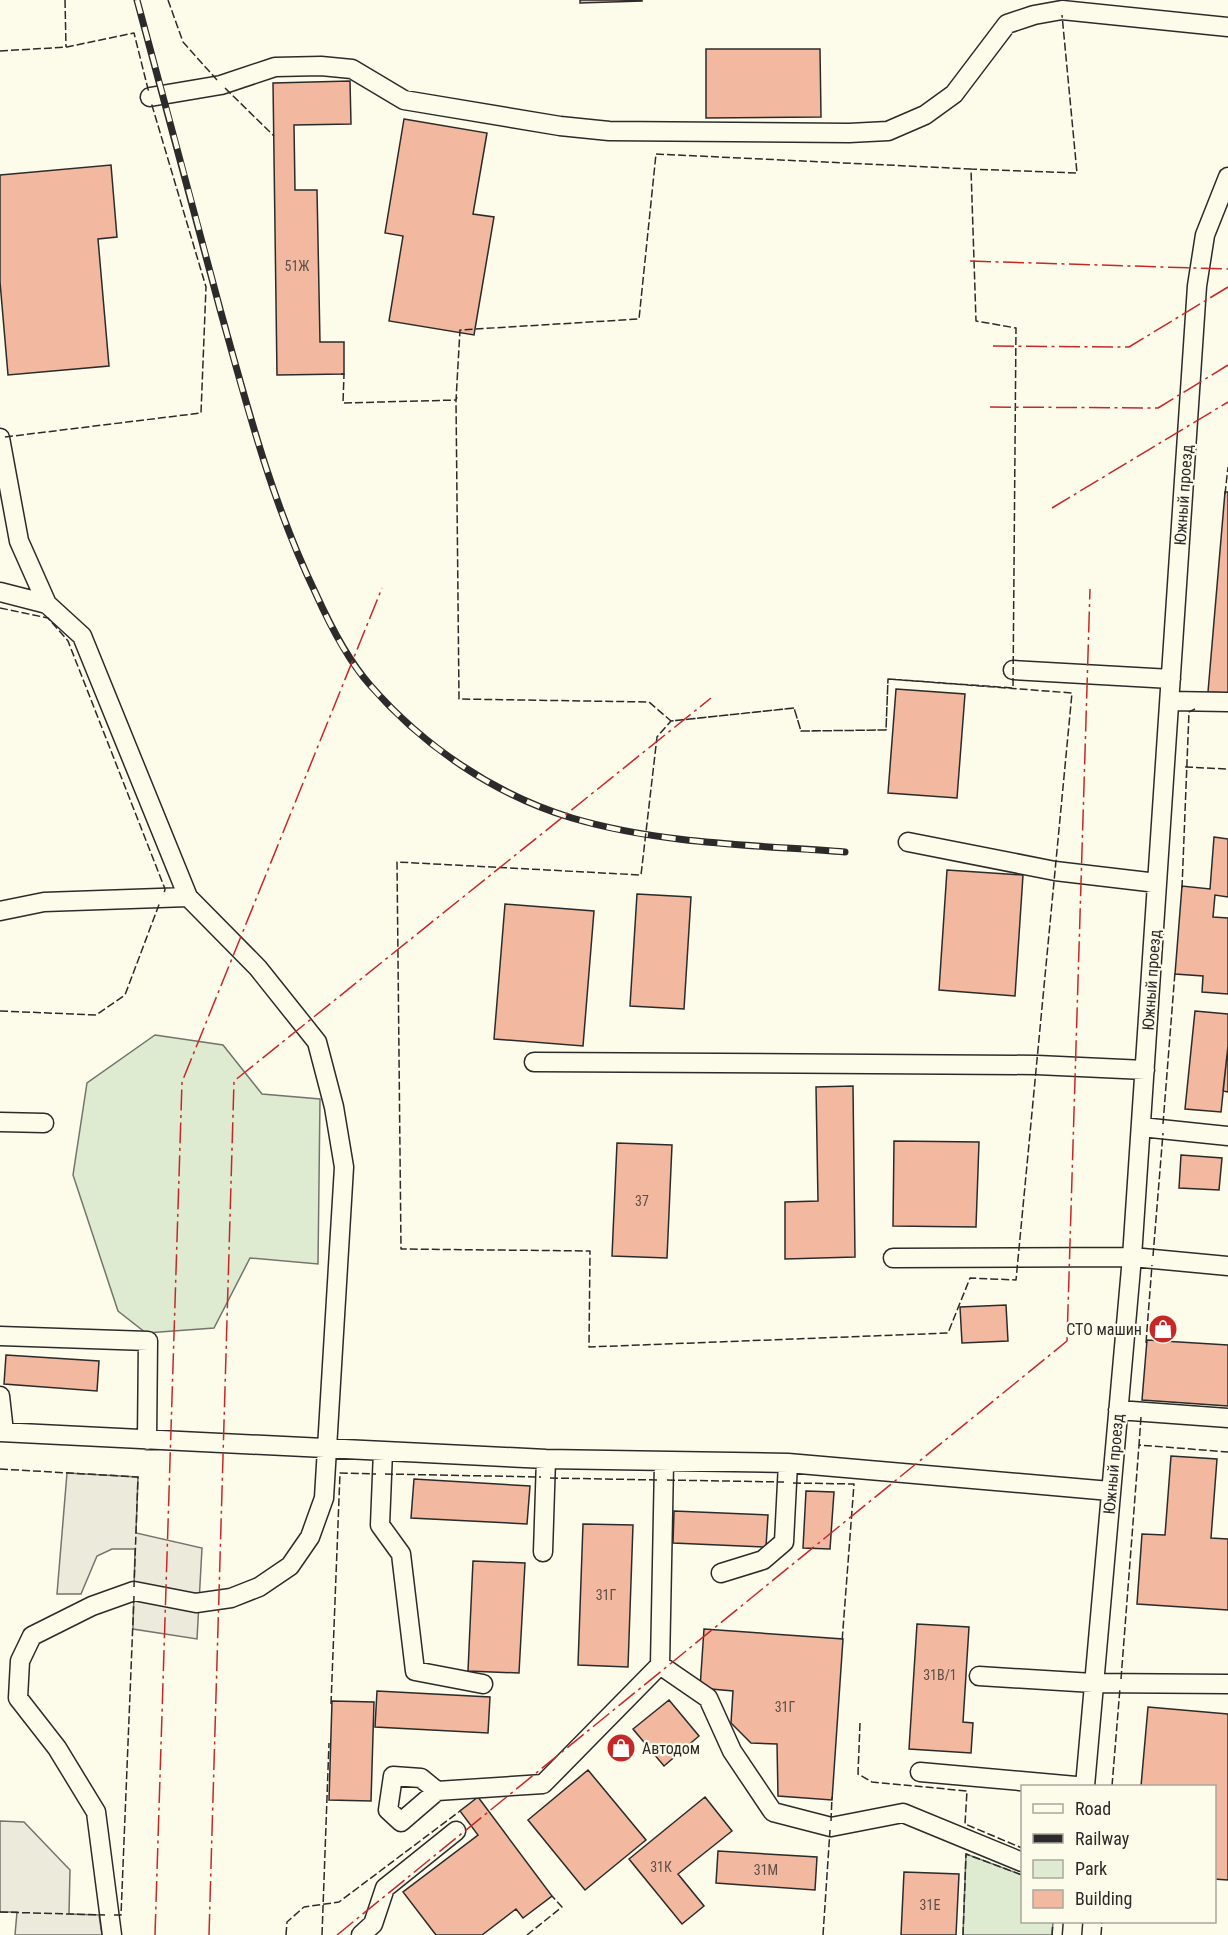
<svg xmlns="http://www.w3.org/2000/svg" width="1228" height="1935" viewBox="0 0 1228 1935" font-family="'Roboto Condensed',sans-serif">
  <rect width="100%" height="100%" fill="#fdfbea"/>
  <path fill="#deebd1" stroke="#74746e" stroke-width="1.5" d="M155,1035l68,10 39,49 58,5 -2,165 -68,-6 -36,70 -68,5 -28,-22 -45,-136 14,-92z
    M966,1854l56,21v47h31l-1,13h-89z"/>
  <path fill="#eceadb" stroke="#74746e" stroke-width="1.5" d="M67,1473l71,4 -2,56 66,15 -5,91 -64,-10 2,-80h-23l-15,7 -16,38h-24z
    M0,1821l24,1 46,48 -1,44 30,1 3,20h-87l2,-23h-17z"/>
  <path fill="#f2b8a0" stroke="#2b2b2b" stroke-width="1.5" d="M580,0h62v1l-62,2z
    M706,49h114l1,68 -115,1z
    M350,81l1,43 -57,1 1,65h22l3,152h24v32l-67,1 -4,-292z
    M404,119l83,14 -14,81 21,3 -20,118 -85,-14 14,-85 -18,-3z
    M111,165l6,72 -19,2 11,127 -101,9 -8,-93v-107z
    M1225,492h3v201l-20,-1z
    M896,689l69,5 -8,104 -69,-5z
    M1214,837l14,2v58l-13,-2 -2,22 15,1v76l-26,-2 1,-16 -28,-2 7,-88 28,3z
    M947,870l76,5 -8,121 -76,-6z
    M637,894l54,3 -7,112 -54,-3z
    M505,904l89,7 -11,135 -89,-7z
    M1195,1011l33,3v32l-7,66 -36,-3z
    M1228,1046v46l-5,-1z
    M853,1086l2,171 -70,2v-57l33,-1 -2,-114z
    M894,1141l85,1 -3,85 -83,-1z
    M617,1143l55,2 -5,113 -55,-2z
    M1181,1155l41,3 -3,32 -40,-2z
    M1006,1305l2,36 -46,2 -2,-36z
    M1147,1340l81,5v61l-86,-6z
    M6,1355l93,6 -2,30 -93,-7z
    M1171,1456l46,3 -6,79 17,1v71l-91,-6 5,-70 23,1z
    M414,1479l116,7 -3,38 -116,-6z
    M806,1491l28,1 -4,57 -27,-1z
    M674,1511l94,4 -2,32 -93,-4z
    M583,1524l50,1 -5,142 -50,-2z
    M473,1561l52,2 -6,110 -51,-2z
    M917,1624l52,3 -6,95 10,1 -2,30 -62,-4z
    M704,1629l139,10 -11,161 -54,-4 -1,-52 -26,-1 -20,-20 2,-32 -33,-3z
    M377,1691l113,6 -2,36 -113,-6z
    M669,1700l30,36 -35,30 -31,-37z
    M332,1701l42,1 -3,99 -42,-1z
    M1148,1707l80,7v166l-14,-1v-93h-73z
    M588,1770l58,70 -61,50 -57,-70z
    M478,1797l74,99 -29,22 -7,-9 -34,26h-46l-33,-43 75,-57 -18,-24z
    M705,1797l27,34 -54,43 26,32 -22,18 -53,-65z
    M718,1851l99,6 -2,33 -99,-7z
    M904,1872l55,2 -3,61h-55z"/>
  <g fill="none" stroke-linecap="round" stroke-linejoin="round">
    <g stroke="#2b2b2b" stroke-width="21">
      <path id="minor" d="M150,97l71,-12 54,-18 46,-1 31,3 52,31 156,26 49,5 240,2 39,-2 37,-16 29,-21 53,-70 27,-9 28,-5 166,17
        M0,438l19,103 28,63 35,32 106,261 70,71 59,74 17,65 10,60 -20,331 -14,39 -20,29 -31,21 -28,11 -35,5 -62,-12 -42,15 -60,30 -12,25 -2,37 39,50 39,64 16,123
        M0,592l47,12
        M1013,670l158,9
        M1170,701l58,1
        M908,842l147,29 102,12
        M0,911l44,-9 144,-5
        M534,1062l503,3 108,5
        M0,1122l44,1
        M1141,1127l87,9
        M893,1258l239,-1 96,9
        M0,1336l148,5 -1,99
        M0,1396l4,36
        M1118,1410l110,8
        M0,1432l546,27 242,4 322,28
        M383,1451l-3,74 21,29 14,117 68,13
        M543,1552l3,-93
        M721,1573l42,-13 21,-18 4,-79
        M660,1665l48,33 24,53 41,61 58,15 72,-14 119,49
        M979,1676l114,7 135,1
        M920,1772l156,14
        M1085,1786l47,-529 65,-971 8,-51 23,-58
        M437,1791l-16,-13 -28,-2 -5,34 13,12 36,-31 106,-7 117,-119 4,-202
        M361,1935l12,-11 12,-36 71,-57
        M1072,1935l1,-13"/>
    </g>
    <use href="#minor" stroke="#fdfbea" stroke-width="18"/>
    <g stroke="#2b2b2b" stroke-width="7">
      <path id="rail" d="M137,0c28,103 56,206 83,309 27,97 52,194 96,285 14,31 31,65 54,91 53,61 125,110 202,133 88,26 182,27 273,34"/>
    </g>
    <use href="#rail" stroke="#fdfbea" stroke-width="4.5" stroke-dasharray="14" stroke-linecap="butt"/>
    <path stroke="#2b2b2b" stroke-width="1.5" stroke-dasharray="8 3" stroke-linecap="butt" d="M65,0l1,47
      M168,0l15,42 34,38
      M0,51l67,-4 67,-14 15,60
      M225,88l49,48
      M656,154l315,15 5,152 40,7 -3,360 -125,-9 -2,51 -85,1 -7,-23 -123,13 -22,-19 -190,-3 -3,-299 4,-70 179,-11z
      M969,169l108,4 -15,-158
      M341,374h3l-1,29 113,-3 1,-3
      M5,437l196,-24 5,-126 -55,-185
      M1225,494l3,-27
      M0,608l48,10 20,23 97,248 -1,5
      M888,679l184,14 -56,587 -46,-2 -22,55 -359,14 1,-96 -189,-2 -4,-387 244,13 16,-138 14,-16 123,-13 7,23 85,-1z
      M1185,767l43,2
      M1182,888l7,-176 6,-3
      M0,1011l96,4 29,-20 35,-93
      M1163,1124l12,-152
      M1153,1256l10,-123
      M1146,1343l6,-78
      M1141,1417l-2,28 89,7
      M0,1469l138,8 -4,110
      M385,1474l156,3
      M550,1478l108,2
      M667,1480l117,2
      M793,1483l61,1 -12,158
      M1121,1679l18,-234h2
      M331,1704l9,-231 36,1
      M860,1723l-2,51 14,8 95,9 -2,33 57,24
      M1112,1786l8,-98
      M831,1821l1,-24
      M0,1912l105,3
      M114,1915h7l13,-319
      M286,1935l1,-13 17,-15 35,-5 121,-91
      M322,1935l7,-192
      M527,1935l35,-28 -10,-11
      M823,1935l7,-105
      M963,1935l3,-81 56,21
      M1052,1935l1,-13
      M1101,1935l1,-13"/>
    <path stroke="#c62828" stroke-width="1.5" stroke-dasharray="21 4.5 3 4.5" stroke-linecap="butt" d="M970,261l258,8
      M993,346l136,1 99,-60
      M990,407l168,1 70,-43
      M1052,508l176,-106
      M155,1935l27,-853 200,-494
      M209,1935l25,-854 477,-383
      M337,1935l730,-594 23,-752"/>
  </g>
  <defs>
    <g id="shop-disc" transform="scale(1.5)"><circle r="9.5" fill="#c62828" stroke="#fdfbea"/><path d="M-5-2.5h2.3a2.7 3.5 0 0 1 5.4 0H5L5.5 6h-11ZM-1.5-2.5h3a1.5 2.3 0 0 0-3 0Z" fill="#fff"/></g>
  </defs>
  <g fill-rule="evenodd">
    <use href="#shop-disc" x="1163" y="1329"/>
    <use href="#shop-disc" x="621" y="1748"/>
  </g>
  <g text-anchor="middle" stroke-width="4.5" stroke-linejoin="round" paint-order="stroke">
    <g font-size="14" fill="#5d4e48">
      <text x="297" y="271">51Ж</text>
      <text x="642" y="1206">37</text>
      <text x="606" y="1600">31Г</text>
      <text x="940" y="1680">31В/1</text>
      <text x="785" y="1712">31Г</text>
      <text x="661" y="1872">31К</text>
      <text x="766" y="1875">31М</text>
      <text x="930" y="1910">31Е</text>
    </g>
    <g font-size="16" fill="#2b2b2b" stroke="#fdfbea">
      <text transform="translate(1183 495) rotate(-86)" y="6">Южный проезд</text>
      <text transform="translate(1151 980) rotate(-86)" y="6">Южный проезд</text>
      <text transform="translate(1113 1464) rotate(-85)" y="6">Южный проезд</text>
    </g>
    <g font-size="16" fill="#2b2b2b" stroke="#fdfbea" text-anchor="end">
      <text x="1142" y="1335">СТО машин</text>
      <text x="642" y="1754" text-anchor="start">Автодом</text>
    </g>
  </g>
  <rect x="1021" y="1785" width="195" height="138" fill="#fdfbea" stroke="#a9a89e" stroke-width="1.5"/>
  <rect x="1033" y="1804" width="30" height="9" fill="#fdfbea" stroke="#a9a89e" stroke-width="1.5"/>
  <text x="1075" y="1815" font-size="18" fill="#2b2b2b">Road</text>
  <rect x="1033" y="1834" width="30" height="9" fill="#2b2b2b" stroke="#a9a89e" stroke-width="1.5"/>
  <text x="1075" y="1845" font-size="18" fill="#2b2b2b">Railway</text>
  <rect x="1033" y="1860" width="30" height="18" fill="#deebd1" stroke="#a9a89e" stroke-width="1.5"/>
  <text x="1075" y="1875" font-size="18" fill="#2b2b2b">Park</text>
  <rect x="1033" y="1890" width="30" height="18" fill="#f2b8a0" stroke="#a9a89e" stroke-width="1.5"/>
  <text x="1075" y="1905" font-size="18" fill="#2b2b2b">Building</text>
</svg>
